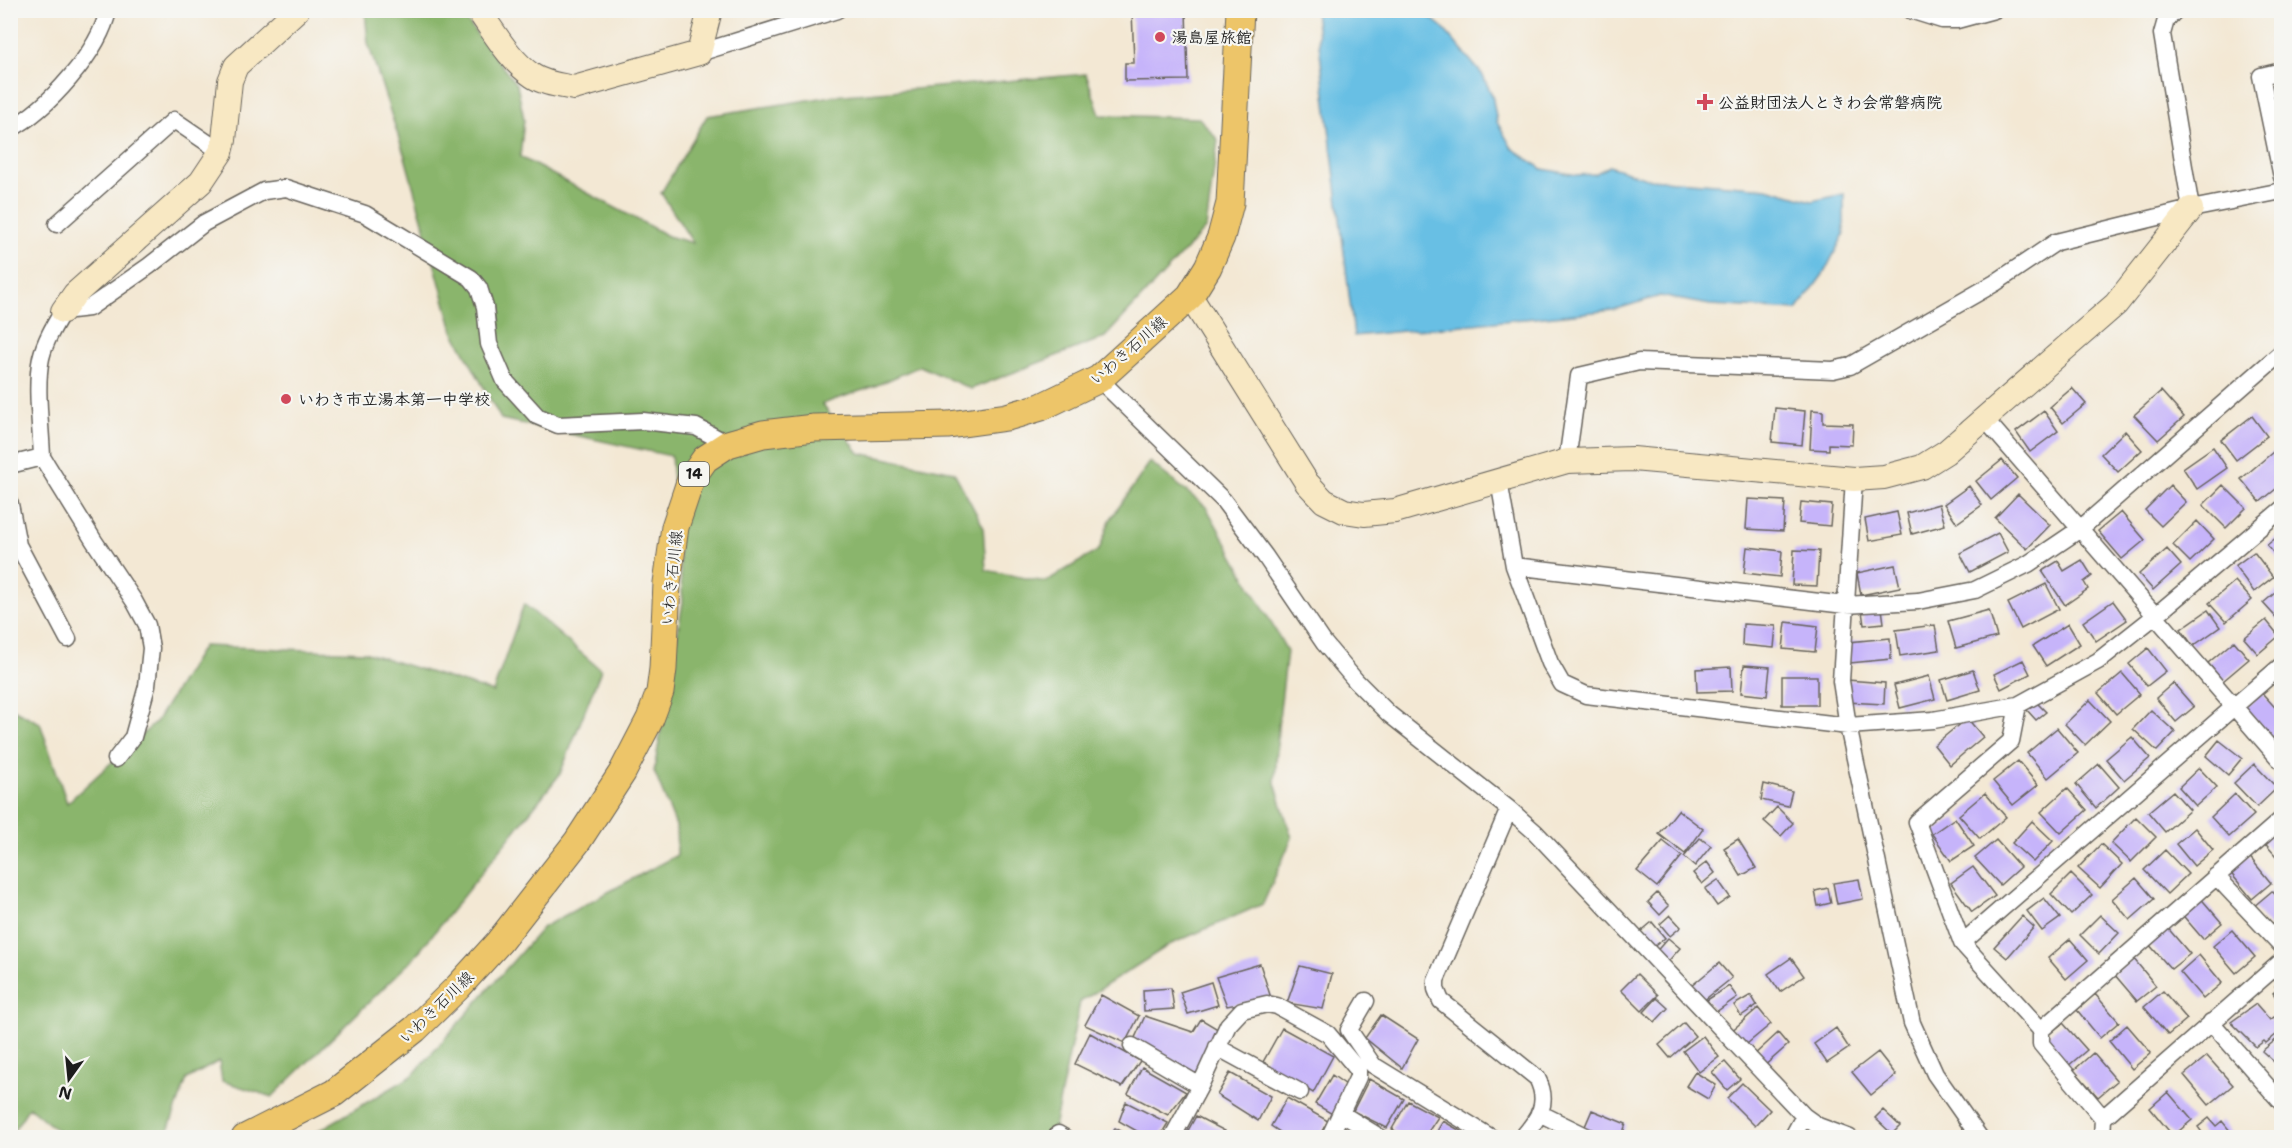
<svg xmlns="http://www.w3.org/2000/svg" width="2292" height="1148" viewBox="0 0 2292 1148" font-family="'Shantell Sans','Klee One',sans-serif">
  <rect width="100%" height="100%" fill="#f6f6f2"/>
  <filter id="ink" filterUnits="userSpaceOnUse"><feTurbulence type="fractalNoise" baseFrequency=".0167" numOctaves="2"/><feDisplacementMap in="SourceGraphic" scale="12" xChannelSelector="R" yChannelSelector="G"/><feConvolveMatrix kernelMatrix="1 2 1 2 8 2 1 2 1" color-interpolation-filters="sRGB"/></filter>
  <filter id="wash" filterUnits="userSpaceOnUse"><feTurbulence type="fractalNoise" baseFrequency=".008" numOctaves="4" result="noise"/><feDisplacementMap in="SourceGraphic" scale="24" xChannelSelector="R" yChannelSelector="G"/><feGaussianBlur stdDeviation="1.35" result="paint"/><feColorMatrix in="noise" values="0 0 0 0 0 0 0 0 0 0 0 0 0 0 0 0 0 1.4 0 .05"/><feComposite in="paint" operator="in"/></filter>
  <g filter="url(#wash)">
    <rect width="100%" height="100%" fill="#f3e8d4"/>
    <path fill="#8ab56c" stroke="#536844" stroke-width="1.5" d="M365,11h94l58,74 7,34 -4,38 148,79 25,7 -32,-50 46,-77 126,-20 253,-22 14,41 99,3 19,22 -12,88 -101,109 -134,52 -51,-23 -45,20 -53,18 37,49 95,19 29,54 3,44 59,12 54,-32 11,-30 40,-58 56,45 81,144 -9,76 -3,56 17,55 -29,66 -94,41 -89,57 -28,135 -746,1 106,-62 131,-149 134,-72 -1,-29 -22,-55 29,-169 -12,-146 -170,-37 -48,-88 -48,-174 -37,-114z
      M524,604l77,66 -41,104 -146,184 -142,139 -50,-16 -3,-20 -32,18 -20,54 -23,5 -79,-1 -36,-30 -18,28v-427l29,15 27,80 89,-81 47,-76 161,6 129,40z"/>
    <path fill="#67bfe4" stroke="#426e80" stroke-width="1.5" d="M1315,11h107l20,16 40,47 10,21 5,27 15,26 30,21 35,6 18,-1 14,-8 41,13 117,9 45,13 32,-7v40l-20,39 -27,37 -87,-5 -50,-9 -47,14 -259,26z"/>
    <g id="blocks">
      <path fill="#c6b4fa" d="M1132,10h54l2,70 -63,1v-18h9z
        M2072,388l14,16 -23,19 -13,-16z
        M2161,391l23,26 -26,23 -24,-25z
        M1775,408l30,3 -3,34 -30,-3z
        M1812,410l11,1v12l30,1 -1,21 -23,-1v6l-19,-1z
        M2044,411l14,20 -28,21 -14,-20z
        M2252,416l15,20 -31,24 -15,-20z
        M2125,431l17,19 -24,22 -17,-18z
        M2280,446l2,3v35l-22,18 -19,-23z
        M2213,447l14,21 -30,21 -14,-21z
        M2002,460l15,18 -26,22 -15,-19z
        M2170,485l16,17 -25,24 -16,-16z
        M2223,485l23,23 -20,20 -23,-23z
        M1969,486l13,19 -25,18 -13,-19z
        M2018,494l32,31 -23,24 -32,-31z
        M1748,499l37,2 -2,30 -37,-2z
        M1801,502l31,3 -2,21 -31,-3z
        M1939,504l6,21 -33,9 -5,-21z
        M1897,512l5,23 -33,6 -4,-22z
        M2121,512l24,28 -23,19 -24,-28z
        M2197,521l17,18 -24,23 -17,-17z
        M1998,533l10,19 -38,20 -10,-19z
        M2282,533v30l-15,-18z
        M1747,547l35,4 -2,26 -36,-4z
        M2167,549l14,16 -28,25 -14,-16z
        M1794,550l25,1 -2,35 -25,-1z
        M2254,552l19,25 -19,15 -19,-26z
        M2082,560l10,16 -8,6 4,7 -23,16 -23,-34 16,-10 6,10z
        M1895,565l5,22 -39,8 -4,-22z
        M2235,581l17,19 -26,22 -17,-19z
        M2046,584l13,25 -38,20 -13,-26z
        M2282,587v37l-19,-21z
        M2113,601l14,19 -31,21 -13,-19z
        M1882,609l2,14 -20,2 -2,-14z
        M1989,610l8,27 -41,11 -8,-27z
        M2208,610l12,17 -27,19 -12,-17z
        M2266,620l13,16 -21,18 -14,-16z
        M1786,622l32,4 -3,26 -32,-3z
        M1743,624l33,2 -2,22 -32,-3z
        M2068,624l12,20 -34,22 -13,-20z
        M1935,625l4,25 -39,6 -4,-26z
        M1890,638l1,21 -41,4 -2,-21z
        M2234,641l15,18 -26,22 -15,-18z
        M2148,648l18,23 -19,15 -18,-22z
        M2023,660l7,14 -29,15 -7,-15z
        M1744,665l26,2 -3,29 -26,-3z
        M1731,667l1,24 -35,1 -1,-23z
        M1973,670l7,20 -33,10 -6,-20z
        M2122,673l18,21 -24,20 -18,-21z
        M1782,676h35v29h-35z
        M1929,676l6,23 -35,9 -6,-23z
        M1847,680l38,3 -1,21 -38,-2z
        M2173,683l21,24 -18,15 -20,-24z
        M2262,693l20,22v15l-10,9 -27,-31z
        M2090,700l20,21 -25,24 -20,-21z
        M2035,701l11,11 -10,8 -10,-11z
        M2151,710l24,22 -18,19 -24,-22z
        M1967,718l16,19 -33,28 -16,-20z
        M2057,728l21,25 -30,25 -21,-25z
        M2132,737l18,21 -26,22 -18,-21z
        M2219,740l23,18 -14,17 -22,-19z
        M2018,761l20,24 -25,20 -20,-24z
        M2099,764l20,23 -23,21 -20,-24z
        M2254,764l23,24 -20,19 -23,-24z
        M2199,768l18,19 -21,19 -17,-19z
        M1764,784l28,7 -4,15 -27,-6z
        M2067,788l20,22 -26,23 -20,-21z
        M2173,791l17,19 -25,22 -17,-20z
        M1985,793l21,24 -26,22 -21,-24z
        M2235,794l19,21 -25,22 -18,-20z
        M1777,807l16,16 -12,13 -17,-15z
        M1678,810l25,19 -18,25 -26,-20z
        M2136,817l20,20 -25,25 -20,-19z
        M1955,818l19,28 -23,15 -19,-27z
        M2032,821l21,20 -20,21 -21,-19z
        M2282,825v38l-21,-24z
        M2195,828l18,22 -19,16 -18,-22z
        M1700,838l11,8 -16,20 -11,-9z
        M1738,839l18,29 -15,8 -17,-28z
        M1996,840l24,27 -20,18 -25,-27z
        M1663,841l19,15 -25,31 -20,-16z
        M2101,844l21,20 -22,24 -22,-20z
        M2165,850l23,24 -21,20 -23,-24z
        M2248,855l23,28 -19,16 -23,-28z
        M1707,862l8,11 -13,11 -9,-11z
        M1973,867l22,29 -23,16 -21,-29z
        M2071,874l21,21 -21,20 -20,-21z
        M2136,878l18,21 -24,21 -18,-21z
        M1859,879l4,20 -26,5 -4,-21z
        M1718,880l12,17 -13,9 -12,-17z
        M1828,888l3,15 -13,3 -3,-15z
        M2272,891l10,11v29l-5,4 -24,-28z
        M1657,893l12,13 -9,9 -12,-13z
        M2198,895l24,28 -19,16 -24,-28z
        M2044,898l16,20 -18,13 -15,-20z
        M1670,915l11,12 -11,9 -10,-12z
        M2100,915l19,18 -20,21 -19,-19z
        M2022,916l12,11 -27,31 -13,-11z
        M1652,922l13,16 -13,10 -13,-15z
        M2166,926l24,28 -19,15 -24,-27z
        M2232,930l23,27 -19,16 -23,-27z
        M1668,938l12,10 -15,17 -12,-10z
        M2070,939l18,21 -22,19 -18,-21z
        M2199,955l23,28 -19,16 -23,-27z
        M1791,958l13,18 -24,16 -12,-18z
        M2133,958l23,28 -19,15 -23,-27z
        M1719,963l13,15 -29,23 -13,-14z
        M1260,964l11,34 -44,8 -11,-29z
        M1300,966l32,8 -9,35 -36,-6z
        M1637,974l21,21 -16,16 -21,-21z
        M2282,981v25l-9,-13 5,-4 -3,-3z
        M1211,982l7,23 -30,9 -8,-22z
        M1729,986l8,11 -21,15 -9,-12z
        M1171,988l3,21 -30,2 -1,-21z
        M2163,991l24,28 -19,16 -24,-28z
        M2095,994l24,28 -19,16 -23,-28z
        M1101,995l38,21 -14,27 -40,-18z
        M1751,995l6,10 -16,11 -7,-11z
        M1657,998l11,10 -13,14 -11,-10z
        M2256,1004l14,16 4,-3 8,8v5l-16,13 -2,-2 -8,6 -25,-25z
        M1758,1008l13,16 -29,24 -13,-15z
        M1381,1015l37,24 -16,29 -37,-30z
        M1145,1016l48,16 8,-13 20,12 -21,45 -66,-36z
        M1684,1023l11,13 -25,22 -11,-13z
        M2063,1023l24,27 -19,16 -24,-28z
        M2127,1025l24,28 -19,16 -23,-28z
        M1282,1028l51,28 -20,37 -50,-31z
        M1836,1028l13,20 -22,15 -13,-19z
        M1090,1033l50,28 -18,26 -47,-23z
        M1778,1033l10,12 -25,22 -10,-11z
        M2282,1035v34l-20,-18z
        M1703,1036l16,21 -20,15 -16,-21z
        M1878,1052l18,23 -25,20 -19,-23z
        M2093,1053l24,28 -19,16 -24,-27z
        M2207,1056l26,29 -24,20 -25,-30z
        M1725,1062l15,17 -13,11 -15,-18z
        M1142,1067l44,25 -18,23 -40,-21z
        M1695,1072l21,13 -8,14 -22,-13z
        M1230,1073l41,23 -13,25 -41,-26z
        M1332,1075l17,12 -15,28 -19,-11z
        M1369,1079l35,20 -17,29 -34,-17z
        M1742,1083l28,27 -15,16 -28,-28z
        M2168,1092l24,28 -19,16 -23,-28z
        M1287,1098l41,23 -10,17h-29l-18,-12z
        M1408,1101l30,16 -14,21h-18l-14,-9z
        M1126,1102l42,21 -9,15h-10l-30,-17z
        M1592,1110l34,14 -5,14h-24l-14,-7z
        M1883,1110l17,16 -8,8 -17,-16z
        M1196,1116l29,15 -4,7h-37z
        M2209,1118l7,8 6,-5 14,17h-30l-8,-11z
        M1443,1121l30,17h-40z
        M1115,1128l19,10h-23z"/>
    </g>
  </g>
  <g filter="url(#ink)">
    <use href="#blocks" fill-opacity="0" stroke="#67635c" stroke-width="1.5"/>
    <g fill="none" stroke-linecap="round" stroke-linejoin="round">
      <g stroke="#67635c" stroke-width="19">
        <path id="street" d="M1910,10l32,10h15l37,-10
          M2176,10l-10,10 -4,14 29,175
          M699,53l138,-43
          M2282,71l-21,5 21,101
          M10,129c37,-19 90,-78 98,-119
          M57,224l117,-104 47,32
          M1099,379l124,121 42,56 59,87 32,38 33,33 120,95 26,23 269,284 14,10 32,12
          M1984,418l298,344
          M42,457l52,84 40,60 13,24 4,23 -4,38 -14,51 -17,22
          M1567,461l12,-85 60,-14 194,8 17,-4 145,-83 61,-41 135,-33 91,-18
          M10,465l32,-8c-1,-30 -7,-70 -1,-99 4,-17 13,-32 22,-47l26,-3 60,-42 55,-43 60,-32 22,-3 79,26 106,64 8,10 6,19 4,37 16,37 32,35 21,9 85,-4 53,6 32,17
          M1854,479l-13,202 7,45 64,297 23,51 45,64
          M1499,481l15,85 36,97 12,21 24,11 262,31 85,-6 85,-15 80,-44 57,-45 127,-107
          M10,504l8,41 50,94
          M1514,566l331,39 73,-4 57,-11 53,-26 52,-35 202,-177
          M2018,705l-7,36 -94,81 45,121 79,87v14l62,74 -1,20
          M1509,809l-73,171v9l5,12 96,77c13,25 2,40 -15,60
          M2216,876l66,70
          M1962,943l320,-278
          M1366,1001l-17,29 24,35 119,73
          M2211,1022l71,81
          M2041,1030l241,-211
          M1132,1046l68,40
          M1217,1047l83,45
          M1539,1113l51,25
          M1342,1114l39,24
          M2103,1118l179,-157
          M1056,1138l2,-4 7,4
          M1172,1138l28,-52 28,-61 14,-15 25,-6 10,2 51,28 30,36v7l-29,61
          M1792,1138l12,-22"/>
      </g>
      <g stroke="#67635c" stroke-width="26">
        <path id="secondary" d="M478,10c16,22 32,51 55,66 12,8 27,9 41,12l125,-35 11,-43
          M1190,296l117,187 17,18 20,10 20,3 31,-3 172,-50 66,-2 221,20 30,-2 38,-10 24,-15 170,-148 75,-95
          M63,311l12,-17 126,-112 20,-30 3,-12 6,-59 6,-15 61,-56"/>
      </g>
      <g stroke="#67635c" stroke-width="29">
        <path id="primary" d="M245,1138l89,-45 81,-64 43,-42 41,-45 78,-100 45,-69 28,-54 10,-27 3,-23 4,-86 8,-56 16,-48 14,-20 23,-15 35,-10 51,-6 135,-3 58,-8 34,-10 58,-28 91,-83 18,-29 13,-30 9,-34 10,-193"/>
      </g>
      <use href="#street" stroke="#fff" stroke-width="16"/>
      <use href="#secondary" stroke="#f8e8c3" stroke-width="24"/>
      <use href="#primary" stroke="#edc569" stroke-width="27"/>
    </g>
  </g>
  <g fill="#d1495b" stroke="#f6f6f2" stroke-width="2">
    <circle cx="1160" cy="37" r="6"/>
    <path d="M1702 93h6v6h6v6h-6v6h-6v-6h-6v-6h6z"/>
    <circle cx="286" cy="399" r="6"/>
  </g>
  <g text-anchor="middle" stroke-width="4.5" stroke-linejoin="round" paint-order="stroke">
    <rect fill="#f6f6f2" stroke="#5d5d5c" stroke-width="1.5" x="679" y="462" width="30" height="24" rx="4.5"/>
    <g font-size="15" font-weight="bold" fill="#1c1c1c">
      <text x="694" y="479">14</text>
    </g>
    <g font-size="16" font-weight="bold" fill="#1c1c1c" stroke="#f6f6f2" text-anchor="start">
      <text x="1172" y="43">湯島屋旅館</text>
      <text x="1718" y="108">公益財団法人ときわ会常磐病院</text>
      <text x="298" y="405">いわき市立湯本第一中学校</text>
    </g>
    <g font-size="16" fill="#1c1c1c" stroke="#f6f6f2">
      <text transform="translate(1128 350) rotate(-41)" y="6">いわき石川線</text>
      <text transform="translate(671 578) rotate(-84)" y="6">いわき石川線</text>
      <text transform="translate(436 1007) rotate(-44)" y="6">いわき石川線</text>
    </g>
  </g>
  <rect width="2292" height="1148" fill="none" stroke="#f6f6f2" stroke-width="36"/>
  <g transform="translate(69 1079) rotate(195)" stroke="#f6f6f2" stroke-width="4.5" paint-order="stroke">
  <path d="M0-4.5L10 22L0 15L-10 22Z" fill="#1c1c1c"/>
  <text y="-9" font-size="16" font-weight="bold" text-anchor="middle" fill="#1c1c1c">N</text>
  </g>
</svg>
